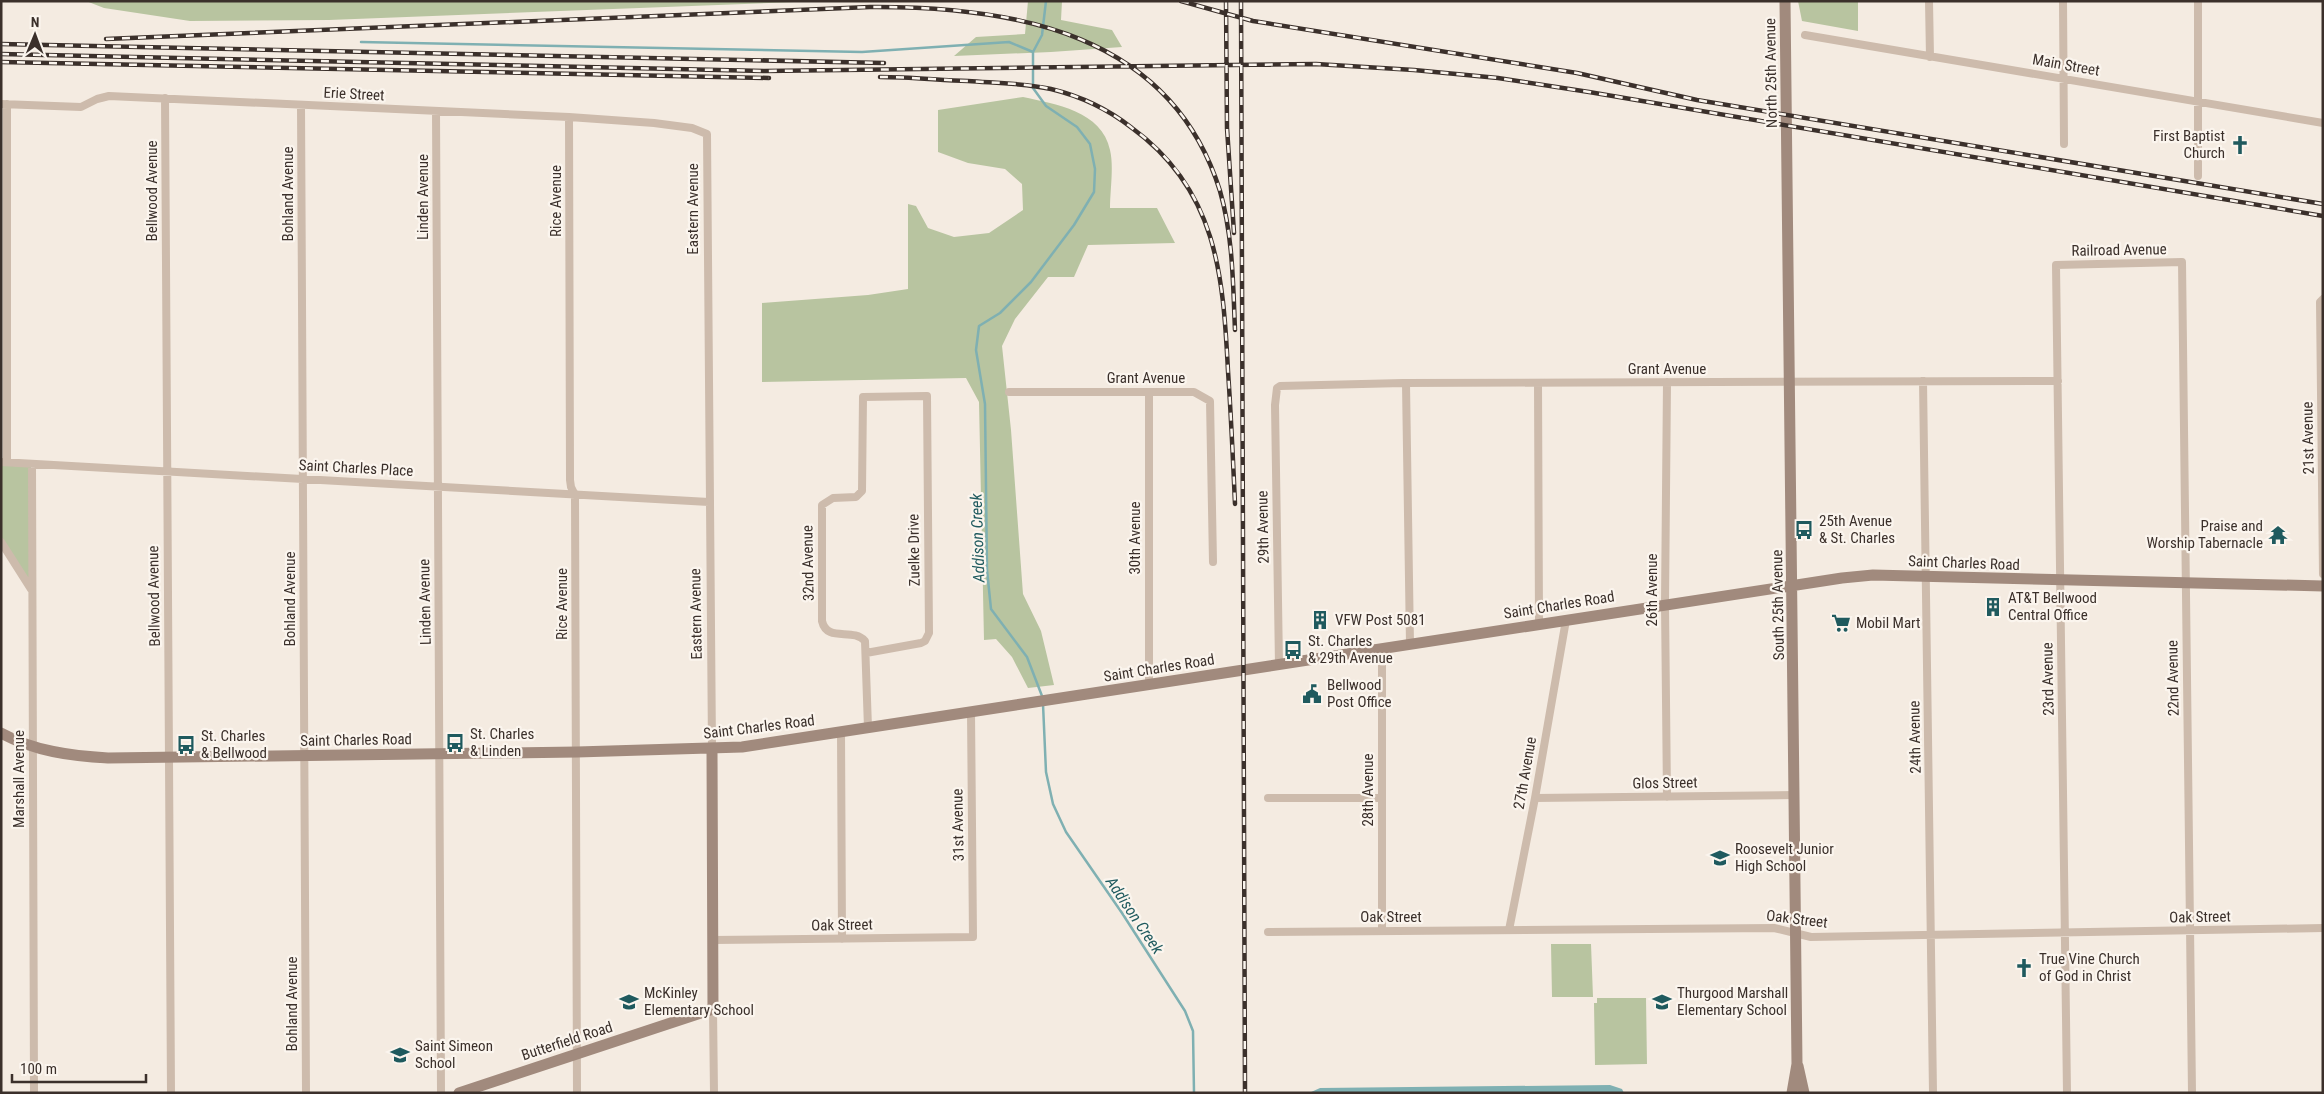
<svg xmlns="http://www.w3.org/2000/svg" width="2324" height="1094" viewBox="0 0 2324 1094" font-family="'Roboto Condensed',sans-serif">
  <rect width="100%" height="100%" fill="#f4ebe1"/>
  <path fill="#b8c4a0" d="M86,1h734l-491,19 -139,1 -86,-13z
    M1028,1h34l-1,19 51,10 10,17 -71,5 -97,4 22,-19 49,-3z
    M1798,1h60v30l-56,-10z
    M1023,97c32,7 79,14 87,53 4,16 0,41 0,58h47l18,35 -87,2 -14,32h-26l-33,42 -13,27 9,84 12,164 18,37 13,54 -26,3 -16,-31 -16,-18 -12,1 -5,-238 -13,-24 -204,4v-79l106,-8 40,-6v-85l8,2 12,22 26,9 35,-4 34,-23 -1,-26 -17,-15 -37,-6 -30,-11v-42z
    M1,465l30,2 -1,117 -29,-46z
    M1551,944h40l2,53h-41z
    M1597,998h49l1,66 -52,1 -1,-62h3z"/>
  <path fill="#7fb0b2" d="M1610,1085l12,4 2,4h-315l11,-5z"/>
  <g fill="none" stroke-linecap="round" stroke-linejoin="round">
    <path stroke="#7fb0b2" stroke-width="2.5" d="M361,42l501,10 147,-10 24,10
      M1042,696l-15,-39 -36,-48 -4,-39 -2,-166 -9,-54 3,-24 21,-13 31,-31 43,-57 20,-33 1,-23 -5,-25 -13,-17 -31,-21 -13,-18v-36l9,-17 4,-34
      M1043,704l3,68 7,32 13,28 56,81 63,98 8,20 1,62"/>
    <path stroke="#cdbbac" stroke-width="8" d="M1929,1l1,56
      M2063,1l1,143
      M1805,35l518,88
      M165,98l6,995
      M1,104l80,3 16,-8 12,-3 460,21 85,6 38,5 15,6 5,615
      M301,105l5,988
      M436,111l5,982
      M569,117l1,363 1,7 4,8 2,598
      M2198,176v-175
      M2323,299l-3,3 3,272
      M1923,381l10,712
      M1667,382l-2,222 2,193
      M1538,383l1,241
      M1406,384l4,260
      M1009,392h185l16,9 3,161
      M1,462l708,40
      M7,462v-358
      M32,464l2,629
      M1,542l30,47
      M866,653l55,-10 4,-2 4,-8 -2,-237 -64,1 -1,94 -6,6 -23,1 -11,7v116c5,22 31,6 43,20l3,87
      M1279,665l-4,-260 2,-17 3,-2 123,-3 655,-2
      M1149,684v-292
      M841,731l1,208
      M1268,798h114
      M1535,798l260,-3
      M1509,930l26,-132 31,-178
      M1382,931v-282
      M1268,932l506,-4 37,9 512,-9
      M712,940l261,-3 -2,-225
      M713,1009l1,84
      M2067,1093l-11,-828 126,-3 10,831"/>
    <path stroke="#a18a7d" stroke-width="11" d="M1785,1l12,1063 -5,29
      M1,733c33,18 70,23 107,25l469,-6 165,-5 1100,-169 31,-3 450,11
      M1798,1066l6,27
      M459,1093l254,-84 -1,-260"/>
    <g stroke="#3b302b" stroke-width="4.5">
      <path id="rail" d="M1181,1l72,20 324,52 120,27 626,104
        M1226,1l1,127 7,105
        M1241,1l4,1092
        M106,39l764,-32c144,-1 301,26 350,184 13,45 13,93 15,139
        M1,44l883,19
        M1,54l764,17 551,-7 98,6 84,8 91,14 734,124
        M1,62l768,16
        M880,77c29,0 59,3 88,4 27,2 56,2 83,8 29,7 57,20 81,39 85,62 91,146 96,243 3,44 5,88 7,133"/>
    </g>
    <use href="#rail" stroke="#fbf5ee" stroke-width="2.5" stroke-dasharray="8" stroke-linecap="butt"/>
  </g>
  <defs>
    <g id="church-bare" transform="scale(1.5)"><path d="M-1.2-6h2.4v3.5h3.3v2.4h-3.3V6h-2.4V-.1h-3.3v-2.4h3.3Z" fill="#1f5a5e" stroke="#fbf5ee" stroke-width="2.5" paint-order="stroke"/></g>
    <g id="bus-bare" transform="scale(1.5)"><path d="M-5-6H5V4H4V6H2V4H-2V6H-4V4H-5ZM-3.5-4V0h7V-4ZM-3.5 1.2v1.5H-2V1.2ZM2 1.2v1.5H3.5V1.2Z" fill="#1f5a5e" stroke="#fbf5ee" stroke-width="2.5" paint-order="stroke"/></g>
    <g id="temple-bare" transform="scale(1.5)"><path d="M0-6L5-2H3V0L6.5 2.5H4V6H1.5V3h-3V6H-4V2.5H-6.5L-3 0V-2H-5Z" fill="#1f5a5e" stroke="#fbf5ee" stroke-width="2.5" paint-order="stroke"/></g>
    <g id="building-bare" transform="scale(1.5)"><path d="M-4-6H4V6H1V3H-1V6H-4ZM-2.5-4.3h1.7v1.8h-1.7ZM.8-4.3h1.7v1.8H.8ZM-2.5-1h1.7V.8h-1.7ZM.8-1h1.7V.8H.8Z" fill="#1f5a5e" stroke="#fbf5ee" stroke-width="2.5" paint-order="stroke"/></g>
    <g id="supermarket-bare" transform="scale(1.5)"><path d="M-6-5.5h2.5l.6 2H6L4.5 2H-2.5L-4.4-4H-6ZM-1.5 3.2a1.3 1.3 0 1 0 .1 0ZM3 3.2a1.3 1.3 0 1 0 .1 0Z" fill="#1f5a5e" stroke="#fbf5ee" stroke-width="2.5" paint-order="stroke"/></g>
    <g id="civic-bare" transform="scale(1.5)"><path d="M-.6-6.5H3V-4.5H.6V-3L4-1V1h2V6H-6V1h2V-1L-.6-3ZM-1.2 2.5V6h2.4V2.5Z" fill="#1f5a5e" stroke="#fbf5ee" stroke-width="2.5" paint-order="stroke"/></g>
    <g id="school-bare" transform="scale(1.5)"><path d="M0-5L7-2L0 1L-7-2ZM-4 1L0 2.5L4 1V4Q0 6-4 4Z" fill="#1f5a5e" stroke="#fbf5ee" stroke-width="2.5" paint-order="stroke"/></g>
  </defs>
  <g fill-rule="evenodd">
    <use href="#church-bare" x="2240" y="145"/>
    <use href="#bus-bare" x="1804" y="530"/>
    <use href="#temple-bare" x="2278" y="535"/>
    <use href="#building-bare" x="1993" y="607"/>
    <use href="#building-bare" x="1320" y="620"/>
    <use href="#supermarket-bare" x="1841" y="623"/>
    <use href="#bus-bare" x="1293" y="650"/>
    <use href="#civic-bare" x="1312" y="694"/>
    <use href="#bus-bare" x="455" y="743"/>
    <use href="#bus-bare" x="186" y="745"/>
    <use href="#school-bare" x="1720" y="858"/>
    <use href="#church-bare" x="2024" y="968"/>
    <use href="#school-bare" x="629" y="1002"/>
    <use href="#school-bare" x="1662" y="1002"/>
    <use href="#school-bare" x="400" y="1055"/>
  </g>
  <g text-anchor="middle" stroke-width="4.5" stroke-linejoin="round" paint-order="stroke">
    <g font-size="15" fill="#3b302b" stroke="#fbf5ee">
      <text transform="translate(2066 65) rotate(10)" y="5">Main Street</text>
      <text transform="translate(1771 73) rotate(-91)" y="5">North 25th Avenue</text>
      <text transform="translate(354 94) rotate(3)" y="5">Erie Street</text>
      <text transform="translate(152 191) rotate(-90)" y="5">Bellwood Avenue</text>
      <text transform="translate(288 194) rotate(-90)" y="5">Bohland Avenue</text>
      <text transform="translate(423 197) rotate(-90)" y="5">Linden Avenue</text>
      <text transform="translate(556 201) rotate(-90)" y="5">Rice Avenue</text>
      <text transform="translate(693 209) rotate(-90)" y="5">Eastern Avenue</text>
      <text transform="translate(2119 250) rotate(-1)" y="5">Railroad Avenue</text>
      <text x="1667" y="374">Grant Avenue</text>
      <text x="1146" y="383">Grant Avenue</text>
      <text transform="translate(2308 438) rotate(-91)" y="5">21st Avenue</text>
      <text transform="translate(356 468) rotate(3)" y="5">Saint Charles Place</text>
      <text transform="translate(1263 527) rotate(-91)" y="5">29th Avenue</text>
      <text transform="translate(1135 538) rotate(-90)" y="5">30th Avenue</text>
      <text transform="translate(914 550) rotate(-91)" y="5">Zuelke Drive</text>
      <text transform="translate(808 563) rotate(-91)" y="5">32nd Avenue</text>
      <text transform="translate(1964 563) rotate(2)" y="5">Saint Charles Road</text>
      <text transform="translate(1652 590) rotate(-90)" y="5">26th Avenue</text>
      <text transform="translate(154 596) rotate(-91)" y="5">Bellwood Avenue</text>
      <text transform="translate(290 599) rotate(-90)" y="5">Bohland Avenue</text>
      <text transform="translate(425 602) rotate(-91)" y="5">Linden Avenue</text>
      <text transform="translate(562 604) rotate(-90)" y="5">Rice Avenue</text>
      <text transform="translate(1559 605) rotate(-9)" y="5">Saint Charles Road</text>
      <text transform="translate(1778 605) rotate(-91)" y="5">South 25th Avenue</text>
      <text transform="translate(696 614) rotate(-91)" y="5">Eastern Avenue</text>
      <text transform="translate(1159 668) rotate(-9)" y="5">Saint Charles Road</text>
      <text transform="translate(2173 678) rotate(-91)" y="5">22nd Avenue</text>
      <text transform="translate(2048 679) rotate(-91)" y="5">23rd Avenue</text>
      <text transform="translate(759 727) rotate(-7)" y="5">Saint Charles Road</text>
      <text transform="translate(1915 737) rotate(-91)" y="5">24th Avenue</text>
      <text transform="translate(356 740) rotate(-1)" y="5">Saint Charles Road</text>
      <text transform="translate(1525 773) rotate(-80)" y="5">27th Avenue</text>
      <text transform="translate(19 779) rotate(-90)" y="5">Marshall Avenue</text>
      <text transform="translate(1665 783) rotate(-1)" y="5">Glos Street</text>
      <text transform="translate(1368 790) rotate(-90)" y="5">28th Avenue</text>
      <text transform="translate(958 825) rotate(-91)" y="5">31st Avenue</text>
      <text x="1391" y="922">Oak Street</text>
      <text transform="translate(2200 917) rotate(-1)" y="5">Oak Street</text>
      <text transform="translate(1797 919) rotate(7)" y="5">Oak Street</text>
      <text transform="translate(842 925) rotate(-1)" y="5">Oak Street</text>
      <text transform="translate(292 1004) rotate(-90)" y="5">Bohland Avenue</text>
      <text transform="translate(567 1041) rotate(-18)" y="5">Butterfield Road</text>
    </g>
    <g font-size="15" fill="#3b302b" stroke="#fbf5ee" text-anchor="start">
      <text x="2225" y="141" text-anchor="end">First Baptist<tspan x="2225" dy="17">Church</tspan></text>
      <text x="1819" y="526">25th Avenue<tspan x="1819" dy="17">&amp; St. Charles</tspan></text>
      <text x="2263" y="531" text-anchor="end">Praise and<tspan x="2263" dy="17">Worship Tabernacle</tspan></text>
      <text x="2008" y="603">AT&amp;T Bellwood<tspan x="2008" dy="17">Central Office</tspan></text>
      <text x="1335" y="625">VFW Post 5081</text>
      <text x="1856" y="628">Mobil Mart</text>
      <text x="1308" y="646">St. Charles<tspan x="1308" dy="17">&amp; 29th Avenue</tspan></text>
      <text x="1327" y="690">Bellwood<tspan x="1327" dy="17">Post Office</tspan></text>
      <text x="470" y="739">St. Charles<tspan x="470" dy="17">&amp; Linden</tspan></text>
      <text x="201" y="741">St. Charles<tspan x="201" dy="17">&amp; Bellwood</tspan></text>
      <text x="1735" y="854">Roosevelt Junior<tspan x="1735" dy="17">High School</tspan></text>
      <text x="2039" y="964">True Vine Church<tspan x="2039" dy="17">of God in Christ</tspan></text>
      <text x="644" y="998">McKinley<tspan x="644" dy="17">Elementary School</tspan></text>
      <text x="1677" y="998">Thurgood Marshall<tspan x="1677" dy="17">Elementary School</tspan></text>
      <text x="415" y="1051">Saint Simeon<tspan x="415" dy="17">School</tspan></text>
    </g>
    <g font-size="16" font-style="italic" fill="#1f5a5e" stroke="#fbf5ee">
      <text transform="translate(977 538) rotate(-92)" y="6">Addison Creek</text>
      <text transform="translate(1135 915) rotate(56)" y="6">Addison Creek</text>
    </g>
  </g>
  <rect width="2324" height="1094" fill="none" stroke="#3b302b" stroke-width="5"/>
  <g transform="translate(35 35) rotate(1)" stroke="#fbf5ee" stroke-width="4" paint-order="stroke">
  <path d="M0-4L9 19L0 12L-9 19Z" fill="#3b302b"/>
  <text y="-8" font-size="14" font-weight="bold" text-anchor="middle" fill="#3b302b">N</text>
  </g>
  <path d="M12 1074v8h134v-8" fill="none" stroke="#3b302b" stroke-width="2.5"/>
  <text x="20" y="1074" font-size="15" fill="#3b302b" stroke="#fbf5ee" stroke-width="4" paint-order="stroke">100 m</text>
</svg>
